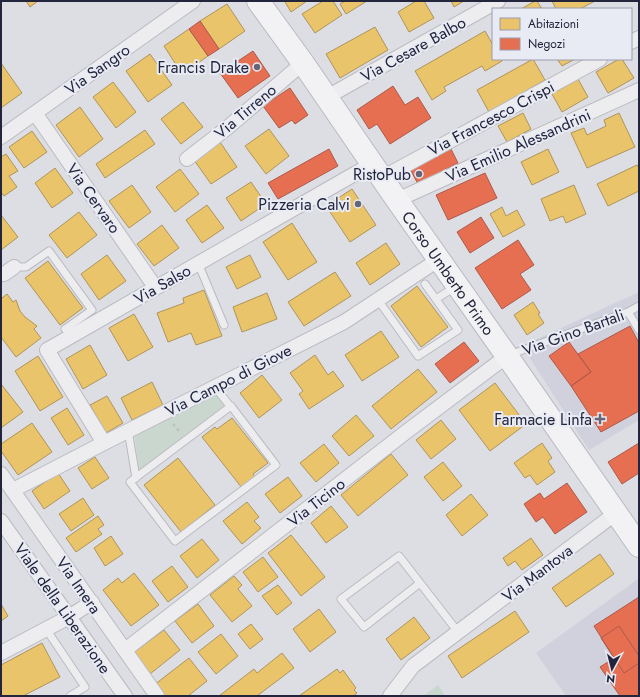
<svg xmlns="http://www.w3.org/2000/svg" width="640" height="697" viewBox="0 0 640 697" font-family="Jost,sans-serif">
  <rect width="100%" height="100%" fill="#dddee4"/>
  <path fill="#d0d1dd" d="M639,292v128l-50,30 -67,-104z
    M638,579l1,1v116h-73l-30,-43z"/>
  <path fill="#cad7ce" d="M216,393l9,12 -86,65 -5,-37z
    M438,685l7,11h-22z"/>
  <path fill="#e9c46a" stroke="#ae945c" d="M26,1h12l-8,6z
    M286,1h21l-16,11 -6,-10z
    M323,1h10l9,14 -27,18 -13,-19z
    M345,1h22l-21,13 -6,-10z
    M416,1h8l10,17 -25,14 -11,-20z
    M451,1h13l-10,6z
    M535,1h2l5,8h-21z
    M552,1h43l-15,8h-24z
    M227,4l18,27 -26,18 -19,-28z
    M375,27l13,23 -48,28 -14,-24z
    M189,29l19,27 -26,18 -18,-28z
    M485,31l8,14v14h8l1,2 -17,10 -3,-5 -38,21 2,4 -14,9 -17,-29z
    M150,54l22,31 -24,17 -22,-31z
    M533,59l12,21 -56,32 -12,-22z
    M557,59h18l-13,7z
    M619,59h3l12,19 -26,15 -12,-21z
    M1,63l21,30 -21,15z
    M578,79l10,18 -26,15 -10,-18z
    M113,82l23,30 -20,16 -23,-31z
    M183,102l20,25 -22,17 -20,-25z
    M80,107l23,32 -24,18 -23,-32z
    M523,113l8,16 -24,13 -9,-16z
    M619,113l16,34 -48,21 -16,-35 13,-5 3,7 19,-9 -2,-6z
    M269,129l20,27 -23,18 -21,-28z
    M145,130l10,14 -50,34 -9,-14z
    M32,131l15,21 -23,16 -15,-21z
    M220,142l17,25 -26,17 -17,-24z
    M548,149l11,23 -27,13 -11,-23z
    M6,154l12,17 -9,5 8,11 -13,9 -3,-4v-35z
    M637,165l2,3v23l-31,15 -11,-22z
    M55,168l18,25 -21,15 -17,-25z
    M180,169l19,25 -24,18 -19,-25z
    M251,182l15,22 -25,17 -15,-23z
    M132,185l19,27 -22,16 -20,-27z
    M574,185l12,29 -20,9 -3,-7 -13,5 -9,-22z
    M352,189l24,36 -26,17 -24,-36z
    M207,205l17,23 -22,15 -16,-23z
    M502,207l4,9 11,-6 8,15 -22,12 -13,-23z
    M79,212l18,23 -30,23 -18,-23z
    M1,215l17,22 -17,13z
    M292,223l25,39 -29,18 -25,-38z
    M162,225l17,23 -25,18 -17,-22z
    M386,243l14,21 -30,21 -14,-22z
    M107,255l19,26 -27,19 -18,-26z
    M250,255l11,22 -24,12 -11,-22z
    M48,261l35,47 -23,17 -35,-47z
    M335,272l16,24 -47,30 -16,-24z
    M417,286l31,41 -27,20 -30,-41z
    M204,290l18,46 -26,9 -5,-12 -23,9 -11,-29 27,-10 -1,-5z
    M267,293l10,26 -35,13 -9,-25z
    M7,294l6,8 3,-2 4,11 5,6 12,9 -3,3 7,9 -25,19 -15,-20v-40l1,1z
    M533,302l7,11 -2,1 6,9 -17,12 -13,-20z
    M134,314l19,33 -25,14 -19,-33z
    M381,331l18,26 -37,24 -17,-26z
    M90,345l17,30 -24,14 -17,-30z
    M315,355l13,20 5,-4 11,15 -35,23 -10,-15 4,-3 -13,-18z
    M38,356l25,41 -23,14 -25,-40z
    M418,369l19,23 -46,37 -19,-23z
    M262,375l20,25 -23,18 -19,-25z
    M152,382l11,23 -31,15 -11,-22z
    M495,383l31,41 -36,27 -31,-41z
    M1,384l22,28 -22,16z
    M107,396l16,27 -17,10 -16,-28z
    M67,408l17,27 -16,10 -17,-27z
    M356,415l18,21 -25,20 -17,-20z
    M232,418l36,45 -15,11 2,3 -13,11 -40,-51 13,-10 2,2z
    M441,420l15,19 -25,20 -15,-19z
    M32,423l20,29 -34,23 -17,-24v-7z
    M542,443l10,15 -4,3 7,11 -18,13 -7,-10 -5,3 -11,-15z
    M324,444l15,19 -23,19 -16,-19z
    M391,454l17,21 -50,41 -17,-21z
    M95,457l14,21 -17,11 -14,-21z
    M178,458l37,47 -34,27 -37,-47z
    M443,462l19,24 -19,15 -19,-24z
    M58,473l12,18 -26,18 -12,-18z
    M288,477l14,19 -22,17 -15,-19z
    M471,494l17,21 -26,21 -16,-21z
    M83,498l11,17 -23,16 -12,-17z
    M247,502l12,15 -5,4 7,7 -19,16 -19,-23z
    M331,506l17,21 -22,16 -15,-20z
    M98,516l6,9 -6,4 4,5 -26,18 -10,-14z
    M291,535l34,42 -24,19 -33,-43z
    M111,536l12,18 -18,12 -11,-18z
    M531,538l12,17 -21,15 -7,-9 -7,5 -5,-8z
    M202,539l17,21 -22,18 -17,-22z
    M600,554l14,20 -48,33 -14,-19z
    M263,557l15,20 -20,15 -15,-20z
    M172,566l16,21 -20,15 -16,-21z
    M134,573l25,32 -28,21 -28,-36 15,-12 4,5z
    M234,576l8,9 -4,4 14,17 -20,16 -22,-27z
    M278,585l14,18 -15,12 -15,-19z
    M1,604l7,12 -7,5z
    M198,604l16,22 -22,17 -17,-22z
    M319,609l17,23 -26,20 -17,-23z
    M515,611l14,21 -67,46 -14,-22z
    M414,617l16,21 -29,22 -15,-21z
    M251,624l12,15 -13,10 -12,-15z
    M164,630l16,20 -30,24 -17,-21z
    M221,634l17,22 -22,18 -18,-22z
    M42,643l18,34 -37,19h-22v-31z
    M282,653l12,15 -37,28h-38l35,-27 3,4z
    M189,658l18,23 -19,15h-25l-9,-11z
    M337,669l3,4 3,-3 13,18 -2,2 3,3 -4,3h-54z"/>
  <path fill="#e76f51" stroke="#ac594b" d="M200,21l19,28 -11,7 -19,-27z
    M253,51l17,25 -32,22 -18,-25z
    M393,86l12,19 13,-8 13,21 -41,26 -13,-20 -8,5 -12,-19z
    M290,88l18,27 -13,9 -3,-4 -13,8 -16,-22z
    M329,149l9,17 -60,33 -10,-16z
    M451,149l7,14 -40,21 -8,-15z
    M485,173l12,25 -49,22 -12,-25z
    M481,217l13,21 -24,15 -13,-21z
    M518,240l16,25 -14,9 11,16 -29,19 -27,-41z
    M630,326l9,17v68l-38,21 -30,-46 20,-14 -13,-18z
    M464,342l15,19 -29,22 -15,-19z
    M569,342l22,30 -20,14 -22,-30z
    M639,443v30l-17,11 -14,-22z
    M567,483l20,29 -32,22 -12,-17 -7,5 -12,-18 16,-11 4,6z
    M639,597v99h-19l-20,-29 14,-9 -20,-32z
    M619,626l20,30v7l-15,10 -23,-35z"/>
  <g fill="none" stroke-linecap="round" stroke-linejoin="round">
    <g stroke="#babbc1" stroke-width="9">
      <path id="lane" d="M198,263l26,62
        M14,267h12l23,-16 43,59 -27,19
        M436,299l19,-12
        M378,300l40,56 40,-26 -33,-46
        M628,312l11,18
        M509,355l119,-43 11,-6
        M215,387l15,19h1
        M231,406l45,59 -101,76 -45,-59z
        M128,430l8,48
        M399,556l21,27 -56,44 -23,-28z
        M420,583l38,49
        M46,629l39,58 -15,9"/>
    </g>
    <g stroke="#babbc1" stroke-width="16">
      <path id="street" d="M631,42l8,-4
        M327,97l171,-96
        M35,113l118,171
        M1,137l192,-136
        M187,159l40,-31 76,-65
        M382,178l218,-119
        M397,200l242,-110
        M1,274h3l10,-7
        M104,443l-57,-93 325,-186
        M1,474l156,222
        M13,490l91,-47 240,-121 94,-62
        M1,521l124,175
        M125,650l281,-218 101,-76
        M1,653l68,-36 23,-15
        M390,696l23,-30 203,-153"/>
    </g>
    <g stroke="#b9bac2" stroke-width="24">
      <g id="primary">
        <path id="s1" d="M258,1l45,62 94,137 110,156 132,190"/>
      </g>
    </g>
    <path stroke="#bfbfc7" stroke-width="2.5" stroke-dasharray="3 3" stroke-linecap="butt" d="M173,424l7,8"/>
    <use href="#lane" stroke="#ededf0" stroke-width="7"/>
    <use href="#street" stroke="#ededf0" stroke-width="14"/>
    <use href="#primary" stroke="#f2f2f4" stroke-width="22"/>
  </g>
  <g fill="#646677" stroke="#e9ebf4" stroke-width="1.5">
    <circle cx="257" cy="67" r="4"/>
    <circle cx="419" cy="174" r="4"/>
    <circle cx="358" cy="204" r="4"/>
    <path d="M598 413h4v4h4v4h-4v4h-4v-4h-4v-4h4z"/>
  </g>
  <g text-anchor="middle" stroke-width="4" stroke-linejoin="round" paint-order="stroke">
    <g font-size="16" fill="#23253d" stroke="#e9ebf4">
      <text transform="translate(413 49) rotate(-29)" y="6">Via Cesare Balbo</text>
      <text transform="translate(97 69) rotate(-35)" y="6">Via Sangro</text>
      <text transform="translate(245 111) rotate(-40)" y="6">Via Tirreno</text>
      <text transform="translate(491 118) rotate(-28)" y="6">Via Francesco Crispi</text>
      <text transform="translate(518 145) rotate(-24)" y="6">Via Emilio Alessandrini</text>
      <text transform="translate(94 198) rotate(55)" y="6">Via Cervaro</text>
      <text dy="6" stroke="none"><textPath href="#s1" startOffset="332">Corso Umberto Primo</textPath></text>
      <text transform="translate(162 284) rotate(-30)" y="6">Via Salso</text>
      <text transform="translate(573 332) rotate(-20)" y="6">Via Gino Bartali</text>
      <text transform="translate(228 380) rotate(-27)" y="6">Via Campo di Giove</text>
      <text transform="translate(316 502) rotate(-38)" y="6">Via Ticino</text>
      <text transform="translate(537 573) rotate(-37)" y="6">Via Mantova</text>
      <text transform="translate(79 585) rotate(55)" y="6">Via Imera</text>
      <text transform="translate(63 608) rotate(55)" y="6">Viale della Liberazione</text>
    </g>
    <g font-size="16" fill="#23253d" stroke="#e9ebf4" text-anchor="end">
      <text x="249" y="73">Francis Drake</text>
      <text x="411" y="180">RistoPub</text>
      <text x="350" y="210">Pizzeria Calvi</text>
      <text x="592" y="425">Farmacie Linfa</text>
    </g>
  </g>
  <rect width="640" height="697" fill="none" stroke="#23253d" stroke-width="4"/>
  <rect x="492" y="8" width="140" height="52" fill="#e9ebf4" stroke="#9a9cab"/>
  <rect x="500" y="18" width="20" height="12" fill="#e9c46a" stroke="#9a9cab"/>
  <text x="528" y="28" font-size="12" fill="#23253d">Abitazioni</text>
  <rect x="500" y="38" width="20" height="12" fill="#e76f51" stroke="#9a9cab"/>
  <text x="528" y="48" font-size="12" fill="#23253d">Negozi</text>
  <g transform="translate(612 669) rotate(187)" stroke="#e9ebf4" stroke-width="3" paint-order="stroke">
  <path d="M0-3L7 15L0 10L-7 15Z" fill="#23253d"/>
  <text y="-6" font-size="11" font-weight="bold" text-anchor="middle" fill="#23253d">N</text>
  </g>
</svg>
